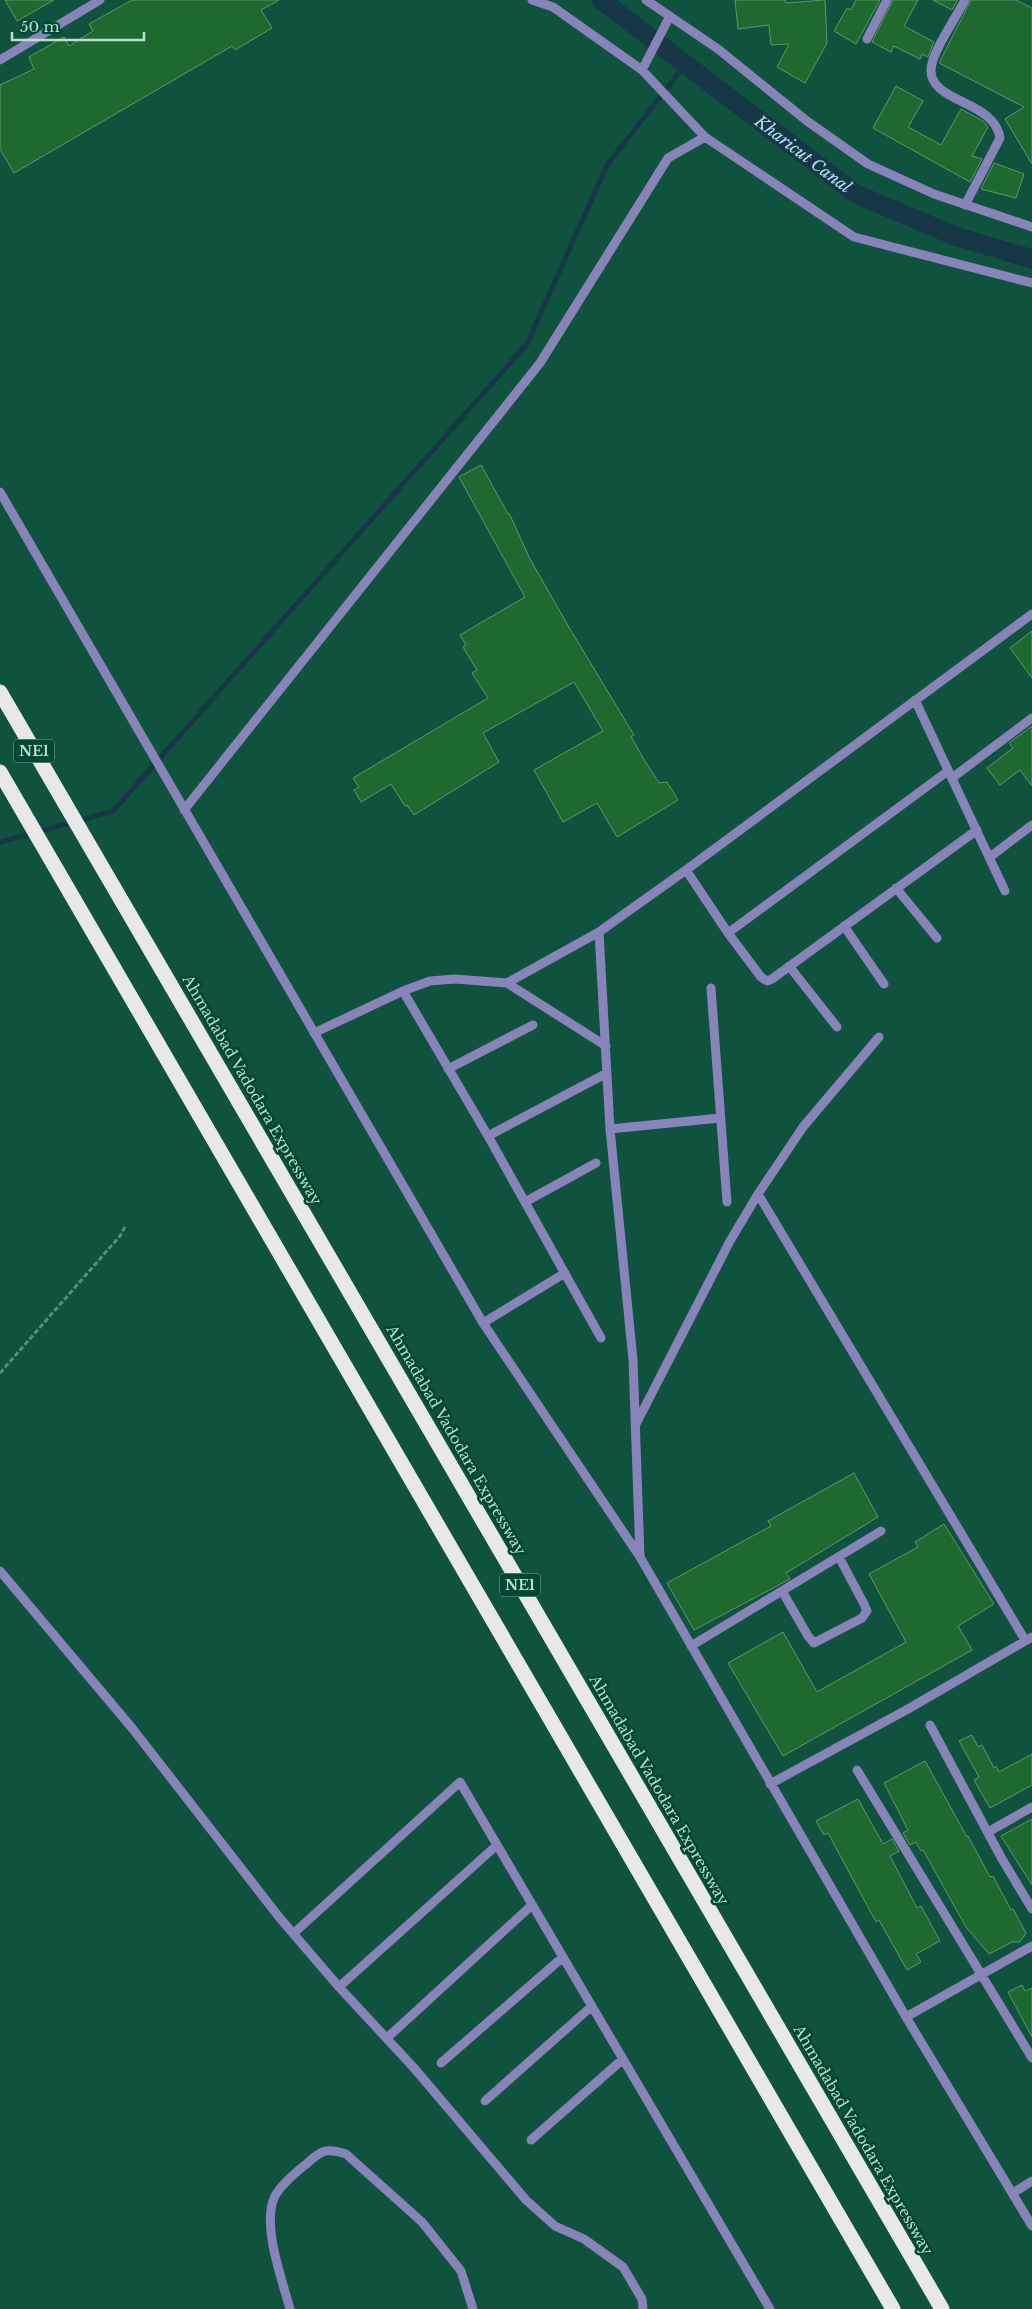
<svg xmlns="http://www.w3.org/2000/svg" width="1032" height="2309" viewBox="0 0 1032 2309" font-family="'Libre Baskerville',serif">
  <rect width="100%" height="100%" fill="#0f523e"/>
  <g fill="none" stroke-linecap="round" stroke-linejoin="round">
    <path stroke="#163846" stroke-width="5" d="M0,842l113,-31 414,-467 80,-179 78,-100"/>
    <path stroke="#163846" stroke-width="19" id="s1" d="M601,0l255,194 99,42 77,23"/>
  </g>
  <path fill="#1d6930" stroke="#609768" d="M5,0h49l-37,21z
    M132,0h147l-18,10 11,18 -37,22 -3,-4 -218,127 -14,-24v-64l34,-16 -5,-12 35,-20 5,9 24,-15 -4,-7z
    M735,0h50l1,3 39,-3 2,43 -22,40 -28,-16 12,-23 -18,1 -2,-20 -31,4z
    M856,0h24l-24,44 -22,-13 13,-23 4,2z
    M893,0h25l-14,26 30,16 -6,15 -6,-3 -2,5 -26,-13 -3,6 -19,-10z
    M933,0h25l-6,10z
    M971,0h45l16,8v156l-27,-45 19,-12 -85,-44z
    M896,86l27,15 -15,26 33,18 20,-36 22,12 5,6 -16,29 10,3 -12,23 -97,-54z
    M994,163l30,11 -8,24 -35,-9z
    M481,465l27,49 1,-1 21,46 40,70 64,106 -3,2 14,24 14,22 8,-1 11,18 -61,37 -20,-34 -34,19 -29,-52 69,-39 -29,-49 -91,51 16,29 -85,53 -7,-10 -2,1 -14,-22 -30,18 -7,-12 5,-3 -6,-9 135,-80 -16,-25 5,-3 -14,-23 3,-2 -6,-10 65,-38 -66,-120z
    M1032,631v47l-22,-30z
    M1032,726v60l-12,-16 -20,15 -13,-17 26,-20 -4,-5z
    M854,1473l24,44 -92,56 4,6 -96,51 -27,-47 104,-57 -3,-5z
    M944,1524l50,80 -36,22 14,24 -189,106 -55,-93 55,-31 34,60 89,-50 -37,-68 49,-27 -3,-5z
    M972,1735l6,12 4,-2 12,23 2,-2 3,6 33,-18v31l-42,23 -16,-28 5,-3 -20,-36z
    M925,1761l42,76 1,-1 22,41 3,-1 18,34 2,-1 13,24 -6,9h-8l-23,12 -23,-27 -43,-77 -2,1 -5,-9 -6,3 -7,-12 5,-3 -24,-47z
    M858,1799l25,45 9,-5 7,12 -9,5 27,52 4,-2 19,35 -24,13 5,8 -14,8 -28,-50 -3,2 -48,-89 -4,2 -8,-14z
    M1032,1819v66l-31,-49z
    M1022,1985l3,6 7,-3v49l-24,-45z"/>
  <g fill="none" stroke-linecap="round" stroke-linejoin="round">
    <path stroke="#588f7c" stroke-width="3" stroke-dasharray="5 2.5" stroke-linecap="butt" d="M0,1373l120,-137 6,-11"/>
    <path stroke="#8884b9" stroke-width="9" d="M532,0l21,7 89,63 63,67
      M646,0l72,49 89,72 61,43 66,30 98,33
      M867,39l20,-39
      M0,60l100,-60
      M642,70l28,-54
      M965,205l35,-67c-5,-38 -71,-35 -69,-69 1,-17 26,-53 34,-69
      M0,492l483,831 157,234 266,460 126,209
      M915,700l90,191
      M952,778l80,-60
      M184,810l356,-447 128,-205 37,-21 149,100 178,46
      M990,857l42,-32
      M686,870l42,63 220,-162
      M896,888l41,50
      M844,926l40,58
      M599,932l11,197 23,231 7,197
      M728,933l33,44 6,4 5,-2 205,-149
      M789,966l48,61
      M507,983l99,63
      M711,988l16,214
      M403,991l85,145 113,202
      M314,1033l89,-42 27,-10 25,-2 52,4 92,-51 87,-62 346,-256
      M448,1069l85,-44
      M610,1129l110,-11
      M488,1136l119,-63
      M758,1194l267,446
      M525,1202l71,-39
      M483,1323l82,-50
      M636,1424l94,-183 28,-47 45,-67 76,-90
      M0,1571l132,157 147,189 60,70 75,81 112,132 29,26 29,13 39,28 19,32 1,10
      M782,1591l26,45 6,7 48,-25 5,-7 -3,-7 -25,-47
      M691,1646l190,-115
      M930,1725l72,134 30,50
      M857,1770l175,288
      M770,1784l138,-75 124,-72
      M988,1832l44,-25
      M294,1933l166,-151 310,527
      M339,1987l158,-142
      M906,2017l126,-71
      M387,2038l145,-133
      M441,2063l122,-106
      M485,2101l107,-95
      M531,2140l92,-81
      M1013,2193l19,-12
      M290,2309c-8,-30 -29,-85 -15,-113 6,-11 20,-23 30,-31 16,-14 19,-18 41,-11l76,68 39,49 12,38"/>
    <path stroke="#e8e8e8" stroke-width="15" d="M0,692l942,1617
      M0,772l893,1537"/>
  </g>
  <g text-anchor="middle" stroke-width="5" stroke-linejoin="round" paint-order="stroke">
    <g fill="#004734" stroke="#82b1a0" stroke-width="1">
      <rect x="14" y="739.5" width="40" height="23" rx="4"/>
      <rect x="500" y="1573.5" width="40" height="23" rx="4"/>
    </g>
    <g font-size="14" font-weight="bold" fill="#b9dfcf">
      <text x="34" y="756">NE1</text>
      <text x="520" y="1590">NE1</text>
    </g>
    <g font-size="15" fill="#b9dfcf" stroke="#004734">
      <text transform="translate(252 1090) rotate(60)" y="5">Ahmadabad Vadodara Expressway</text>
      <text transform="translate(456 1440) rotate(60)" y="5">Ahmadabad Vadodara Expressway</text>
      <text transform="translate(659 1790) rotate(60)" y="5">Ahmadabad Vadodara Expressway</text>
      <text transform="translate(863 2140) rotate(60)" y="5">Ahmadabad Vadodara Expressway</text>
    </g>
    <g font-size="16" font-style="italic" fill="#b5e5fb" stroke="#004734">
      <text dy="6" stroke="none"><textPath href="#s1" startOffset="254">Kharicut Canal</textPath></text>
    </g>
  </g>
  <path d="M12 32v8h132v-8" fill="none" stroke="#b9dfcf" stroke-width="2.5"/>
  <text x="20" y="32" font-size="15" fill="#b9dfcf" stroke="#004734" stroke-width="4" paint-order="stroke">50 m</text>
</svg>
